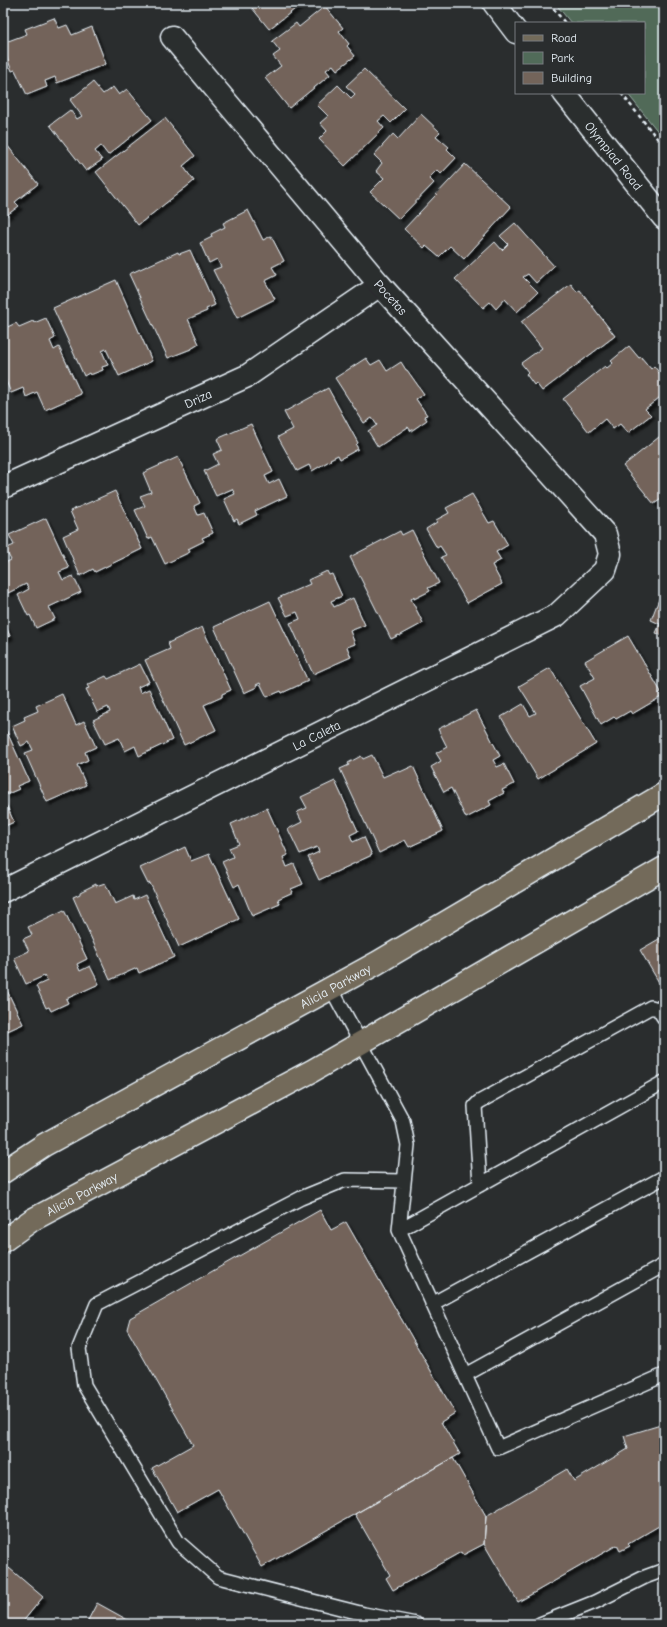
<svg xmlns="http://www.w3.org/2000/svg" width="667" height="1627" viewBox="0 0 667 1627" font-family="'Comic Neue',sans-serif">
  <defs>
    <filter id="shadow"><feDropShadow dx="3.5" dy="3.5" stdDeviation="1" flood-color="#0009"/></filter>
  </defs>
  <rect width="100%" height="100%" fill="#2a2d2e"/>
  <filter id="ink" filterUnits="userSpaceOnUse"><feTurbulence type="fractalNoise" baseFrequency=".025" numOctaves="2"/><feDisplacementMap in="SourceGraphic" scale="8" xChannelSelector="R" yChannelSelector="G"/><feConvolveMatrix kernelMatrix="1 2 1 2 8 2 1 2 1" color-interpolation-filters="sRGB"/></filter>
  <g filter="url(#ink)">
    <path fill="#516b59" stroke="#9caea8" d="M555,3h109v136l-37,-46h17v-70h-73z"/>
    <path fill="#73645a" stroke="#e8f1f8" filter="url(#shadow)" d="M248,3h55l-34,26z
      M325,6l18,22 -4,3 10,13 -2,2 8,10 -18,14 -4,-5 -7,5 4,5 -41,33 -24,-30 16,-12 -8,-10 7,-5 -8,-10 24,-18 3,4z
      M54,18l5,10 8,-3 5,10 20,-8 14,37 -49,19 -2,-6 -10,4 2,6 -20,8 -12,-25 -3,1 -9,-23v-5l24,-9 -2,-5z
      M364,69l41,40 -14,14 -7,-7 -6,5 6,7 -39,38 -26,-27 8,-8 -7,-8 8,-7 -11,-11 21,-20 13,13 4,-4 -9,-8z
      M93,82l10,12 10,-7 6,8 8,-6 25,31 -44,35 -7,-9 -6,5 7,9 -16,11 -36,-46 20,-15 7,9 5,-3 -12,-16z
      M421,114l19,18 -4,4 13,11 -2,2 9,9 -15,16 -4,-4 -8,8 5,5 -35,36 -29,-27 14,-14 -8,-7 6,-8 -8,-8 19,-21 5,5z
      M165,118l30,38 -12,10 11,15 -56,44 -42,-53z
      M3,140l35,44 -23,18 4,4 -16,12z
      M465,164l46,43 -47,52 -14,-13 -11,11 -13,-11 -2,2 -20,-19z
      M248,210l15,30 8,-4 13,25 -12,6 5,8 -12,6 10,18 -38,19 -24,-48 8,-3 -4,-8 -8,4 -9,-20 12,-6 -1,-3 14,-7 -2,-4z
      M515,223l39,43 -18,17 -8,-9 -5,3 15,15 -21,20 -12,-13 -9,10 -6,-7 -7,6 -28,-29 40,-37 7,8 6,-6 -8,-8z
      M190,250l25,55 -9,4 1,2 -19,8 11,25 -8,5 -23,9 -39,-84 49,-22 1,2z
      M116,280l36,81 -33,15 -13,-27 -4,2 6,14 -6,2 1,3 -13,5 -1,-2 -5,3 -31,-68z
      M571,284l6,8 3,-2 35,46 -73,55 -6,-8 -2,2 -8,-11 2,-2 -7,-9 21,-15 -21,-26z
      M46,318l9,20 -5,3 4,9 5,-3 22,47 -36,16 -8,-18 -11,5 -3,-9 -12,5 -8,-19v-9h2l-2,-4v-32l13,-6 3,4 14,-6 1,2z
      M629,346l10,12 2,-1 10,12 3,-3 10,13v15l-19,15 6,6 -23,18 -8,-9 -7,5 -8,-10 -16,13 -26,-33 42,-33 2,2 6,-5 -2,-2z
      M366,358l5,7 9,-5 7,11 14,-9 5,8h1l17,24 -8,5 11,16 -3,1 3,4 -16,11 -3,-4 -30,20 -10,-16 9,-6 -5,-7 -8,5 -29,-45z
      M328,388l30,55 -2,2 2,4 -18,10 -2,-4 -8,4 1,1 -19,11 -3,-6 -12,6 -19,-34 15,-8 -9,-17z
      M251,424l22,48 -8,4 4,8 10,-5 8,17 -32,15 2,4 -18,9 -2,-5 -3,2 -10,-22 11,-5 -3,-5 -16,7 -12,-25 14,-7 -5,-10 9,-4 -5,-11z
      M664,433v64l-10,7 -31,-38z
      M178,457l22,46 -6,3 4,9 6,-2 9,20 -11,5 2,3 -16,8 2,3 -25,12 -13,-27 -4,2 -13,-29 10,-4 -5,-10 11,-4 -8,-19z
      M115,491l27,58 -47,23 -2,-3 -13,7 -17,-40 15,-7 -8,-18z
      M472,494l17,29 5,-2 14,24 -12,7 5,8 -9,5 10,19 -35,19 -26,-46 5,-2 -6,-9 -3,2 -11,-19 11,-7 -1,-2 13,-7 -3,-5z
      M46,518l23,50 -10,4 4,8 10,-4 8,16 -32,15 6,12 -19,9 -6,-13 -2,1 -10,-21 11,-6 -3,-5 -18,9 -5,-10v-19l8,-4 -6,-11 9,-4 -5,-10z
      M412,530l27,53 -11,5 2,3 -16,8v-2l-3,2 12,24 -24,13v-1l-8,4 -41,-82 50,-26 2,4z
      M327,571l2,4 3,-1 10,22 -11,5 3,6 19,-9 12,27 -15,6 5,13 -8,3 4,10 -38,17 -23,-51 10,-4 -3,-7 -10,4 -9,-18 32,-14 -2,-4z
      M664,586v50l-8,-3 4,-9 -9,-4z
      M270,601l38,80 -26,12 -1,-2 -14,6 -7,-14 -4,2 1,2 -13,6 -30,-66z
      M3,620l7,16 -7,3z
      M202,627l29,63 -9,4v3l-18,8 12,25 -32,15 -39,-85 25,-11 -2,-6z
      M628,636l33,56 -2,1 2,4 -29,17 -2,-3 -14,8 -2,-2 -13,8 -21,-39 15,-8 -10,-17z
      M140,664l9,18 -11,5 2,6 9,-4 23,51 -33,16 -4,-10 -10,5 -6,-13 -14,6 -12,-24 17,-8 -2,-5 -11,5 -11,-23 3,-1 -2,-3 19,-9 2,3z
      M550,668l46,76 -58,35 -37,-62 22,-13 7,12 6,-3 -17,-27z
      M62,694l14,31 8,-4 12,26 -11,5 3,8 -11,5 9,20 -39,17 -22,-49 8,-3 -4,-8 -8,4 -9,-20 13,-6 -1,-3 14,-6 -2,-5z
      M476,710l24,46 -7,4 4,7 7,-3 10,20 -12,6 2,3 -15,8 2,4 -25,13 -15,-30 -7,4 -13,-25 10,-6 -5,-8 11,-6 -9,-18z
      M3,723l26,58 -12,5 2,3 -16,7z
      M372,755l11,22 16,-7 1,2 13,-6 30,65 -34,16 -4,-7 -26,13 -39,-84 9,-4 -1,-2 13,-7 2,3z
      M335,781l23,50 -8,4 3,7 11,-5 8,18 -53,25 -11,-23 11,-5 -2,-5 -17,7 -12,-25 14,-7 -5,-10 10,-4 -6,-11z
      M3,798l11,24 -11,5z
      M267,808l21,47 -5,2 4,10 7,-3 9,20 -12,5 2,3 -15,7 2,5 -28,12 -13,-32 -5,3 -12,-25 11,-5 -4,-9 10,-4 -8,-20z
      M185,847l6,14 18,-7 30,65 -60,28 -29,-64 -2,1 -8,-16z
      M105,883l10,21 18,-8 1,4 11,-5 29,62 -35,16 -2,-5 -27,12 -37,-83 7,-3v-2l16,-8v2z
      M64,910l23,49 -10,5 3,7 10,-5 9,18 -33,15 2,4 -17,8 -2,-4 -3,1 -10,-22 11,-5 -3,-5 -18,8 -12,-26 15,-7 -6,-12 9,-4 -4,-8z
      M664,936v55l-24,-41z
      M3,982l20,42 -20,9z
      M320,1210l11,20 15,-8 109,191 -14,9 19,32 -198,113 -44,-78 -41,23 -25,-44 41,-23 -66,-116 3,-11z
      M664,1424v94h-2l2,5 -36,21 2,2 -10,5 -3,-6 -99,57 -34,-58 2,-28 81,-47 7,12 54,-32 -4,-13z
      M453,1458l33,58 -2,28 -21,11 -2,-3 -68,38 -7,-12 4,-3 -35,-61z
      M9,1568l34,29 -22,27h-18v-54l3,2z
      M97,1603l38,21h-49z"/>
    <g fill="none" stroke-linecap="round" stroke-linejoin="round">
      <g stroke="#e8f1f8" stroke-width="16">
        <path id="lane" d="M331,988l72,133 5,24 -9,85 99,218 166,-73
          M404,1181l-59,-1 -44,18 -204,106 -18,44 5,37 94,157 40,35 146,37 52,10
          M480,1185l-5,-79 4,-4 172,-95 7,2 6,9
          M399,1230l265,-148
          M432,1304l232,-127
          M465,1375l199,-110
          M540,1624l55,-22 50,-25 19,-7"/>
      </g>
      <g stroke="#e8f1f8" stroke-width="25">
        <g id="street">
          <path id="s1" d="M3,487l244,-111 133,-91"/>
          <path id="s2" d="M3,891l554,-276 48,-45 5,-16 -5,-20 -225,-249 -208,-248"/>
        </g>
      </g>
      <g stroke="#e8f1f8" stroke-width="25">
        <g id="secondary">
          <path d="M494,3l22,29"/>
          <path id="s3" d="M564,93l100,125"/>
        </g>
      </g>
      <g stroke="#e8f1f8" stroke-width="25">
        <g id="primary">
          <path id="s4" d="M3,1172l41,-27 333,-182 287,-169"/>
          <path id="s5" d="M3,1241l29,-21 280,-149 352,-203"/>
        </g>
      </g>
      <path stroke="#e8f1f8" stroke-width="2.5" stroke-dasharray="4 3" stroke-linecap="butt" d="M549,3l16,20
        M621,93l43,54"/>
      <use href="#lane" stroke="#2a2d2e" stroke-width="13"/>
      <use href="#street" stroke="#2a2d2e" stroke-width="22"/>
      <use href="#secondary" stroke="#2a2d2e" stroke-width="22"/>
      <use href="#primary" stroke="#736b5a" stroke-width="22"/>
    </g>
  </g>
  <g text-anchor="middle" stroke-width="3" stroke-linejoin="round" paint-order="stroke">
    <g font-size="13" fill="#e8f1f8" stroke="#2a2d2e">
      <text dy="5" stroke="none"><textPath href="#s3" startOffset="80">Olympiad Road</textPath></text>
      <text transform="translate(391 297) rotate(48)" y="5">Pocetas</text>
      <text dy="5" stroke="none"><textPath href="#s1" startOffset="214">Driza</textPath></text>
      <text dy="5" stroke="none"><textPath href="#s2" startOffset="350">La Caleta</textPath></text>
      <text dy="5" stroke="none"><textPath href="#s4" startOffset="381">Alicia Parkway</textPath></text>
      <text dy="5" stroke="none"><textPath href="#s5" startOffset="92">Alicia Parkway</textPath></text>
    </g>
  </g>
  <rect width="667" height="1627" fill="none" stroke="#2a2d2e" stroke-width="16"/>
  <rect x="8" y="8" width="651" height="1611" fill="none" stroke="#e8f1f8" stroke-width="1.5" filter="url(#ink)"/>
  <rect x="515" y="22" width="130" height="72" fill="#2a2d2e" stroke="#767b7f"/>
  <rect x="523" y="35" width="20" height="6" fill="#736b5a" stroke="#767b7f"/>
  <text x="551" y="42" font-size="12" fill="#e8f1f8">Road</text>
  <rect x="523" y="52" width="20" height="12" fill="#516b59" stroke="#767b7f"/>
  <text x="551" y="62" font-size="12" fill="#e8f1f8">Park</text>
  <rect x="523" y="72" width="20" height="12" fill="#73645a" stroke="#767b7f"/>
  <text x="551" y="82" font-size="12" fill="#e8f1f8">Building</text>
</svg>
